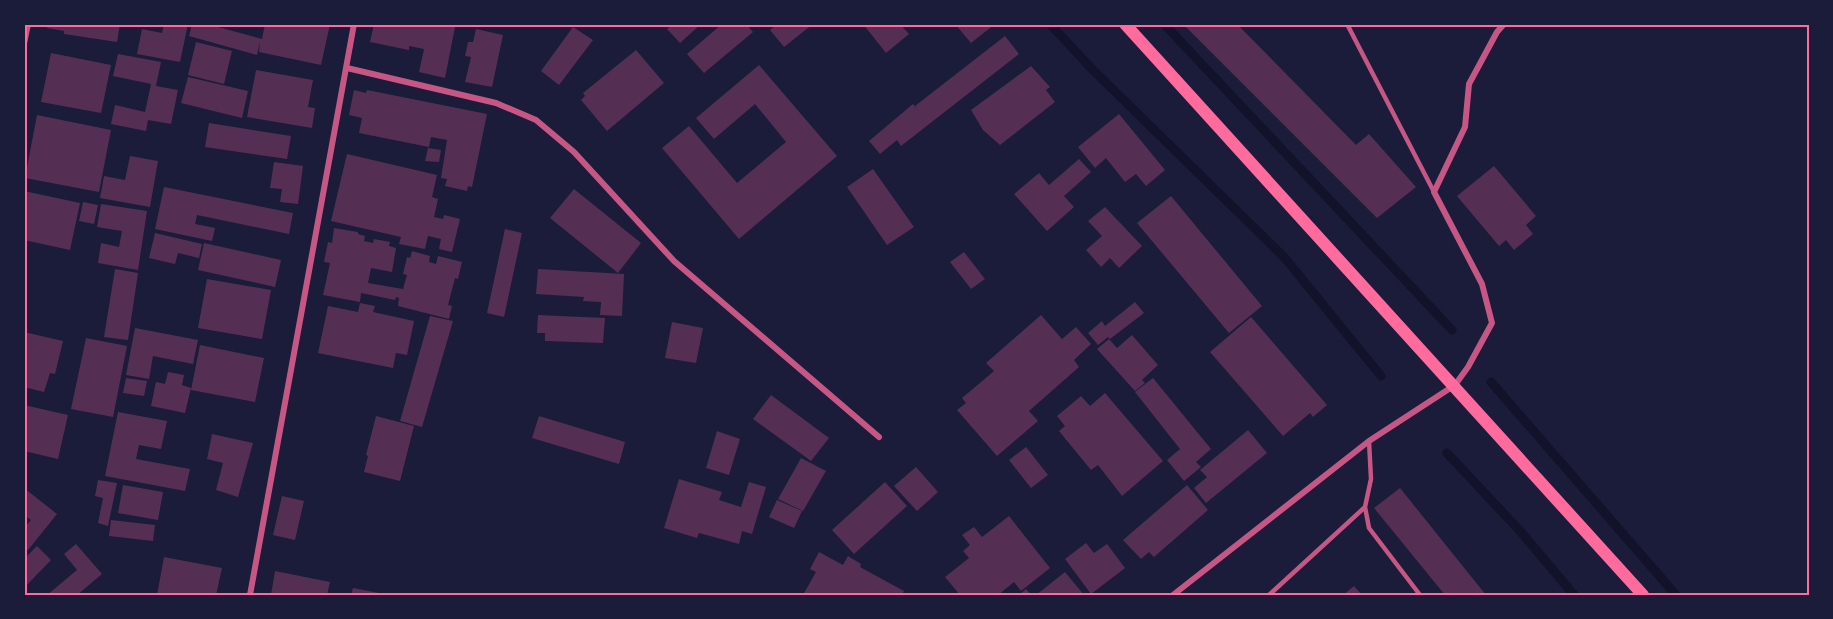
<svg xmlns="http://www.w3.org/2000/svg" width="1833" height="619" viewBox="0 0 1833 619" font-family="'PT Sans Narrow',sans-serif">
  <rect width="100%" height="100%" fill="#1b1b3a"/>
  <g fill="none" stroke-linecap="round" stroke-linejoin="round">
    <path stroke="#12122b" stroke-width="9" d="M1050,24l41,44 194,190 96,118
      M1164,24l288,306
      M1491,382l185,213
      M1447,453l74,79 53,63"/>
  </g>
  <path fill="#542f53" d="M48,24h72l-3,18 -53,-8v-3l-17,-3z
    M164,24h24l-8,38 -43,-8 5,-25 20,4z
    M192,24h15l55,15 3,-15h65l-9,41 -62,-13 1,-10 -3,13 -68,-19z
    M374,24h76l-1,2 6,1 -10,51 -26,-6 5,-23 -15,-3v4l-39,-8z
    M672,24h29l-21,19 -13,-14z
    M722,24h24l7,8 -49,41 -17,-19z
    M777,24h36l-29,23 -14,-17z
    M863,24h37l9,10 -23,19z
    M955,24h40l-24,19z
    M1183,24h54l119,121 13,-11 47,53 -39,31z
    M573,27l20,13 -34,45 -18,-14z
    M476,29l27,6 -11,52 -27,-5 6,-25 -6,-1 3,-14h5z
    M1005,36l14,18 -118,92 -4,-6 -17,14 -11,-13 44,-37 7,9 -5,-7z
    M196,42l36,9 -8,33 -36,-9z
    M636,50l28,33 -57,48 -26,-31 4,-4 -2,-3z
    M51,53l60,12 -10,48 -60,-11z
    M118,54l43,8 -5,24 22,4 -7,34 -23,-4 -2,11 -35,-7 4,-19 30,7 6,-28 -38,-8z
    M759,65l78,91 -98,83 -77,-91 27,-22 48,57 49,-41 -31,-38 -41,35 -18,-21z
    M1031,66l19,21 -4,3 9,12 -55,43 -17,-15 -12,-20z
    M256,70l57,10 -5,27 7,1 -3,20 -65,-11z
    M188,77l60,14 -6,27 -61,-15z
    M354,90l12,3 1,-3 120,24 -15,73 -4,-1 -1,5 -22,-5 2,-7 -6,-1 6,-38 -16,-3 -2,10 -70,-14 3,-15 -13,-3z
    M1119,114l46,56 -19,16 -10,-12 -11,8 -19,-24 -11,10 -17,-21z
    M37,115l74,15 -12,62 -74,-14z
    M209,123l82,13 -4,23 -82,-12z
    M428,148l13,2 -2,12 -14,-1z
    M347,154l90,21 -5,22 6,2 -4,18 9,2 1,-4 16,4 -8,33 -13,-3 2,-10 -13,-3 -3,13 -26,-5 2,-7 -70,-16z
    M130,156l28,5 -8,46 -50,-9 4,-22 21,4z
    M1079,159l12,13 -27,24 10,11 -27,24 -33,-37 25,-21 10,12z
    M274,162l29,4 -5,38 -18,-2 2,-13 -12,-1z
    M1494,166l42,50 -10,9 7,9 -19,16 -8,-10 -7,6 -42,-50z
    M873,169l41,58 -27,18 -40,-58z
    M164,187l129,26 -4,21 -92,-19 -2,9 20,4 -3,13 -57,-12z
    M574,189l67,54 -23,30 -68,-55z
    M24,191l56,12 -10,47 -46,-10z
    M1171,196l91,110 -33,27 -92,-110z
    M83,202l15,3 -4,19 -15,-3z
    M101,204l46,7 -9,59 -40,-7 3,-20 18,4 3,-16 -25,-4z
    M1105,207l37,39 -23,22 -9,-10 -9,9 -15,-17 16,-14 -14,-15z
    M334,228l24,4v2l7,2 -1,5 9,2 1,-4 16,3 -1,4 7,2 -4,24 -21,-4 -3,15 35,6 4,-14 -4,-1 4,-17 3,1 2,-7 18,5 -1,6 7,2 2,-8 24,6 -4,17 -3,-1 -7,27 4,1 -3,13 -51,-13 1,-8 -3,-1 -1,3 -34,-7 -1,9 -37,-7 7,-32 -6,-1 4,-20 4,1z
    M505,229l17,4 -18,84 -17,-4z
    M155,233l47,11 -3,14 -21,-5 -3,11 -26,-6z
    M204,243l77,17 -6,27 -77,-17z
    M964,252l21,27 -14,10 -21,-27z
    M115,269l23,4 -10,67 -24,-3z
    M538,269l86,5 -2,42 -22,-1 1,-13 -18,-1 1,-4 -48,-3z
    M207,279l64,11 -9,49 -64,-11z
    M1135,302l9,11 -34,26 -2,-2 -10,8 -10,-12 14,-12 3,5z
    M360,303l15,3 -2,6 41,9 -7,34 -11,-2 -3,15 -75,-15 10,-47 30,6z
    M538,315l67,3 -2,25 -58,-2v-8h-8z
    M1041,315l21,24 14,-12 15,17 -17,16 5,7 -50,44 9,10 -41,35 -40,-46 9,-7 -4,-5 32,-27 -8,-8z
    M430,316l23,5 -31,106 -22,-6z
    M1251,317l76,88 -14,12 -3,-4 -27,23 -73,-84z
    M672,322l31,6 -7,35 -31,-5z
    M135,328l63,12 -5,24 -40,-8 -4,23 -23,-4z
    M24,332l39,9 -8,33 -5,-1 -6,19 -20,-5z
    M1132,335l26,30 -16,15 3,3 -10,8 -38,-42 12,-10 8,9z
    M86,338l41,8 -14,71 -42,-8z
    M200,345l64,13 -9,44 -64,-12z
    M168,372l16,3 -2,10 9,3 -6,25 -34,-7 5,-24 9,2z
    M126,378l21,3 -3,15 -21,-3z
    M1153,378l58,71 -15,13 5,5 -17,14 -17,-21 13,-11 -45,-57z
    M1105,393l58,68 -41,35 -24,-31 -7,5 -32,-39 6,-5 -8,-10 24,-20 9,10z
    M771,395l58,43 -18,23 -58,-42z
    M24,405l44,10 -10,44 -34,-8z
    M118,412l49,9 -6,28 -22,-4 -3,14 54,10 -5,22 -80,-15z
    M376,416l38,10 -14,55 -36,-9 4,-16 -2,-1z
    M539,416l86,26 -6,22 -87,-26z
    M1248,430l19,23 -61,50 -12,-15 13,-11 -7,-7z
    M717,431l23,8 -11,36 -23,-7z
    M212,434l41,9 -15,54 -22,-7 7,-27 -16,-4z
    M1026,447l22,28 -17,13 -22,-28z
    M801,458l25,13 -23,40 -25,-12z
    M916,467l22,25 -21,19 -23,-25z
    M679,479l43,13 -3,8 22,7 8,-25 17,5 -14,47 -10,-3 -3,13 -40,-11 -2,5 -33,-10z
    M98,480l19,3 -9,43 -10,-3 5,-25 -8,-2z
    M885,482l22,24 -53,48 -22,-24z
    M123,485l40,7 -5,28 -40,-7z
    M1187,485l21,25 -54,47 -5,-5 -8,7 -18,-19z
    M24,488l33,26 -29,36 -4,-3v-19l7,-8 -7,-5z
    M1400,488l86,107h-41l-71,-87z
    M282,496l22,5 -9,39 -22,-5z
    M777,500l25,11 -8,17 -25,-11z
    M1009,516l41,52 -29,23 -7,-9 -16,13h-38l-15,-18 24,-19 -6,-7 7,-6 -8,-10 12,-8 8,10z
    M111,520l44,5 -2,16 -44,-5z
    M1086,543l8,10 13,-9 18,24 -34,26 -26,-35z
    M76,544l26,30 -25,21h-30l30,-25 -13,-16z
    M37,546l14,14 -27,28v-29z
    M819,552l24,13 5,-9 13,8 -1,3 44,24 -2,4h-99l13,-23 -6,-3z
    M164,557l58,11 -6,27h-59z
    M275,571l55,11 -3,13h-56z
    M1065,572l19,23h-48z
    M1354,586l8,9h-19z
    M353,588l26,5 -1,2h-27z
    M1026,589l5,6h-12z"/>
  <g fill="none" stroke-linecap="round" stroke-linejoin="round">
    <path stroke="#c65784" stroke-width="4.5" d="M1347,24l87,168
      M1369,441l2,38 -6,28 4,21 51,67
      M1269,595l96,-88"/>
    <path stroke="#c65784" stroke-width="6" d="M24,44l4,-20
      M347,68l149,35 40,17 38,32 100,109 205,176
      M250,595l104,-571
      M1173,595l196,-154 86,-56 13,-18 24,-44 -10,-39 -48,-92 31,-65 4,-43 28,-52 7,-8"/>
    <path stroke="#ff6b9d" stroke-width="12" d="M1125,24l518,571"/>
  </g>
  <rect width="1833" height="619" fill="none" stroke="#1b1b3a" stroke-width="51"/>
  <rect x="26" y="26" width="1782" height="568" fill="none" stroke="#ff6b9d" stroke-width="2"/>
</svg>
